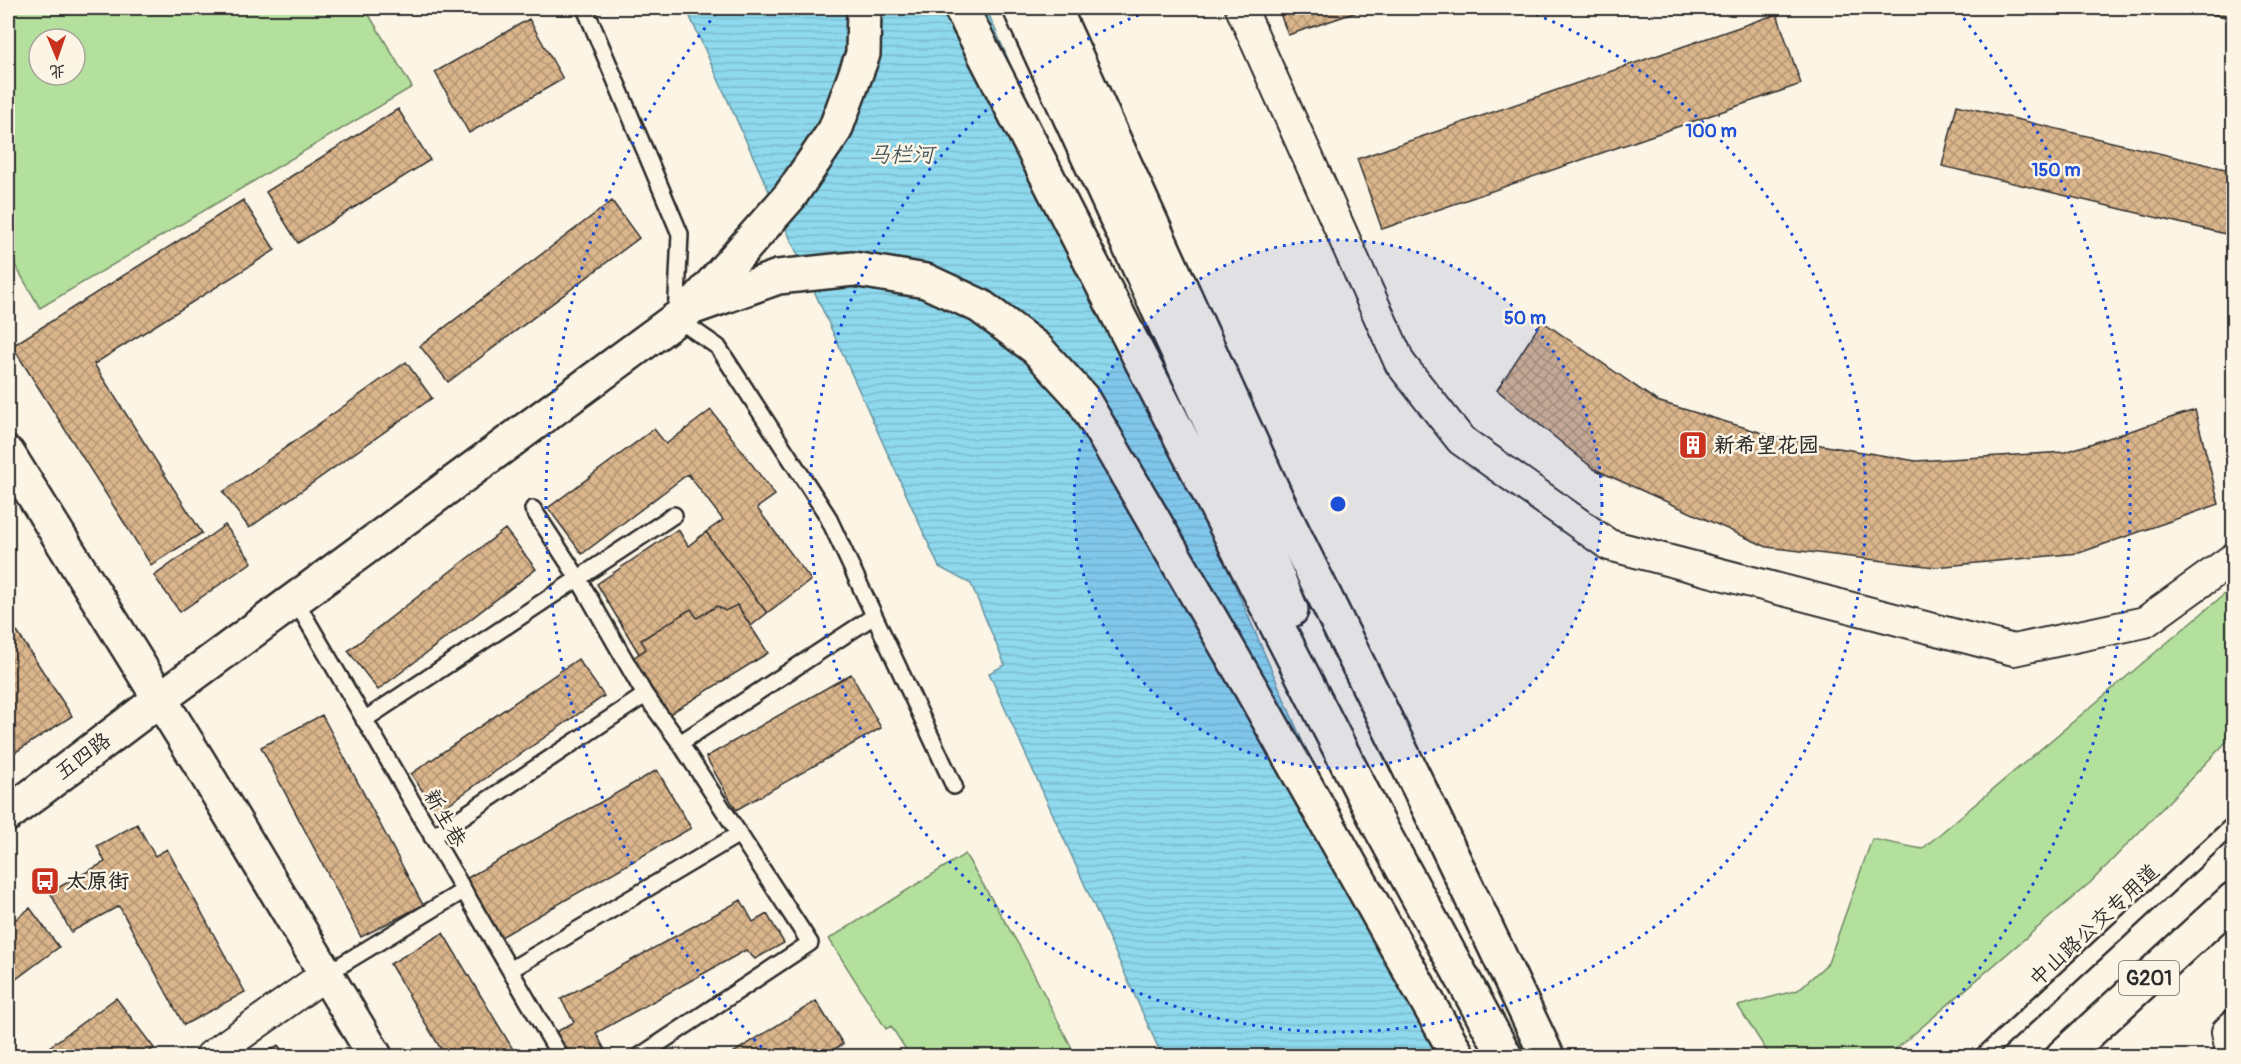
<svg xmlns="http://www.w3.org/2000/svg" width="2241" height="1064" viewBox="0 0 2241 1064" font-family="Pangolin,'LXGW WenKai TC',sans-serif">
  <defs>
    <pattern id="water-rules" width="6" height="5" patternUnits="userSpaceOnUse" patternTransform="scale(1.5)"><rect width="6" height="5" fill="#8ed9ee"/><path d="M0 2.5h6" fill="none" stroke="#7bbacc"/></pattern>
    <pattern id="building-cross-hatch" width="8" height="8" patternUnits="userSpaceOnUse" patternTransform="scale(1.5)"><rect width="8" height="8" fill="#dbb68d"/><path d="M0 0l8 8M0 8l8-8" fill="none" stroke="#b29473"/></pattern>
  </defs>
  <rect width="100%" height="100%" fill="#fcf5e5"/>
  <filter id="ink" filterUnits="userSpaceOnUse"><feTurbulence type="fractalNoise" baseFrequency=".0167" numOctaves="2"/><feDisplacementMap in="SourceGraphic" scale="12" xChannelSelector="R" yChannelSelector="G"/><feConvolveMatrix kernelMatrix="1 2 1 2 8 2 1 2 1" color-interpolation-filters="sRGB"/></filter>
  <g filter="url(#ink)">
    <path fill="#b4e09d" stroke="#708664" stroke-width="1.5" fill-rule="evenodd" d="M8,8h357l47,79 -372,221 -32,-55zM39,39h36v36h-36z
      M2233,587v148l-142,147 -203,174h-118l-32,-50 60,-16 30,-27 44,-124 50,10z
      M965,854l55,93 56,109h-166l-19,-30 -5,3 -57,-90z"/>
    <path fill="url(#water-rules)" stroke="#6693a0" stroke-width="1.5" d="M686,8h300l358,830 102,218h-284l-173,-383 16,-8 -34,-81 -32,-17z"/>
    <path fill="url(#building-cross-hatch)" stroke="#2b2b2b" stroke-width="1.5" d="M1278,8h91l-81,27z
      M2186,8h48v11z
      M1777,14l24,70 -419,145 -25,-70z
      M529,19l34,60 -94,54 -34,-61z
      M1957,105l277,66v65l-292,-70z
      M398,109l32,51 -132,83 -32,-51z
      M243,200l32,50 -181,114 108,169 -51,32 -139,-219z
      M612,201l27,37 -191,144 -28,-36z
      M1542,321l115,80 122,37 137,23 149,-9 130,-42 24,94 -140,49 -144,14 -168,-20 -173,-78 -97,-79z
      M406,362l26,36 -183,130 -26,-36z
      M711,410l64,85 -18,13 54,72 -44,33 -61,-81 17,-12 -35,-46 -106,80 -34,-46 106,-79 12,15z
      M225,525l27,37 -72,50 -26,-36z
      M505,529l31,40 -158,121 -30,-39z
      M678,529l10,17 18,-14 61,81 -16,13 -14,-21 -12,6 -8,-5 -20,12 -6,-9 -50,31 5,9 -7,5 -42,-70z
      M737,605l31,48 -100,62 -35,-57 13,-9 -5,-9 50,-31 6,9 20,-12 8,5z
      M8,618l64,98 -64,41z
      M578,659l26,37 -167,116 -26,-38z
      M851,674l30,54 -145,82 -30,-53z
      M322,715l101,190 -62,32 -100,-190z
      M657,770l34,58 -195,112 -34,-59z
      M137,824l18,32 12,-7 78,143 -61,33 -65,-119 -48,26 -21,-40 55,-30 -8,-16z
      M741,900l12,22 14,-8 17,29 -29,16 -9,-9 -150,83 9,17 -12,6h-24l-13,-24 18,-10 -13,-23z
      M30,908l29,39 -51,38v-60z
      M443,933l74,123h-72l-55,-92z
      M116,998l38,50 -11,8h-106z
      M816,1001l27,43 -19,12h-96z
      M278,1045l8,11h-25z"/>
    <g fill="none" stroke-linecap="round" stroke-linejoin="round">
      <g stroke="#2b2b2b" stroke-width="20">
        <path id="lane" d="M585,8l95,226 -4,84 42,29 109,168 127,271
          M533,509l45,69 67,117 35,48 130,200 -170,113
          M295,600l265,456
          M364,720l310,-205
          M680,743l194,-127
          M432,837l213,-142
          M510,970l229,-136
          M326,974l137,-83
          M1983,1056l251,-232"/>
      </g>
      <g stroke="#2b2b2b" stroke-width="34">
        <path id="street" d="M1241,8l159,355 61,77 148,105 405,105 131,-28 89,-64
          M211,1056l115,-82
          M2232,1056l-5,-24 7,-7"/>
      </g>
      <g stroke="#2b2b2b" stroke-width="38">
        <path id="secondary" d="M1054,8l224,494 154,312 115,242
          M8,454l191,308 176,294
          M8,814l152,-115"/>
      </g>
      <g stroke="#2b2b2b" stroke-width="38">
        <path id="highway" d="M961,8l418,817 126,231
          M1020,8l222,483 49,119
          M691,308l87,-31 75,-8 73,12 54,25 56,42 46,50 47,80 124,214 205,364
          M160,699l531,-391 99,-112 45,-66 28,-76 1,-46
          M2063,1056l171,-157"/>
      </g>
      <use href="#lane" stroke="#fcf5e5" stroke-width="15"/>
      <use href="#street" stroke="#fcf5e5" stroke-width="30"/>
      <use href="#secondary" stroke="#fcf5e5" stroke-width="33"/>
      <use href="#highway" stroke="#fcf5e5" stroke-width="33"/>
    </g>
  </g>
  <circle cx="1338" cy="504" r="264" fill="#1d4ed8" fill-opacity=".12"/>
  <g fill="none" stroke="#1d4ed8" stroke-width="3" stroke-dasharray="3 6">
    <circle cx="1338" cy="504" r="264"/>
    <path d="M1519 8A528 528 0 1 1 1157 8"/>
    <path d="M768 1054A792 792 0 0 1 718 11M1958 11A792 792 0 0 1 1908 1054"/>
  </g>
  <defs>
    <g id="building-square" transform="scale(1.5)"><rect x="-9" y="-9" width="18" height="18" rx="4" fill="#c8321e" stroke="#fcf5e5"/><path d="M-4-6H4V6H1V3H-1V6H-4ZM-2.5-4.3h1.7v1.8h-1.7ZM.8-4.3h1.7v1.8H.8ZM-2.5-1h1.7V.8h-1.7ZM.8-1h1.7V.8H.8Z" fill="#fff"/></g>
    <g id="bus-square" transform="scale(1.5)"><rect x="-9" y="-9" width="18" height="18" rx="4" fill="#c8321e" stroke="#fcf5e5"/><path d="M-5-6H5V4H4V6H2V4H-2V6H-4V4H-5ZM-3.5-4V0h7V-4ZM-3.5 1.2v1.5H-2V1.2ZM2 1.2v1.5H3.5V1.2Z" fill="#fff"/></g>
  </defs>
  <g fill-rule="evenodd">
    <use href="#building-square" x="1693" y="445"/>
    <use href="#bus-square" x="45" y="881"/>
  </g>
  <g text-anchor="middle" stroke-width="5" stroke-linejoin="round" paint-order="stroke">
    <rect fill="#fcf5e5" stroke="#6a6863" stroke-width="1.5" x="2119" y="961" width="60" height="34" rx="4.5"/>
    <g font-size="20" font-weight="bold" fill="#2b2b2b">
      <text x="2149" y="985">G201</text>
    </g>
    <g font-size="21" font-weight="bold" fill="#2b2b2b" stroke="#fcf5e5" text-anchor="start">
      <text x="1714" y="452">新希望花园</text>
      <text x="66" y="888">太原街</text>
    </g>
    <g font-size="21" fill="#2b2b2b" stroke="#fcf5e5">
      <text transform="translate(83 756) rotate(-37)" y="7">五四路</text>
      <text transform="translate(445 818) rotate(60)" y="7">新生巷</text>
      <text transform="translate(2094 925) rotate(-43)" y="7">中山路公交专用道</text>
    </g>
    <g font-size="22" font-style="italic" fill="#44565c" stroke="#fcf5e5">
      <text x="901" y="162">马栏河</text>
    </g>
  </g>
  <circle cx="1338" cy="504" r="9" fill="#1d4ed8" stroke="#fcf5e5" stroke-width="3"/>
  <g font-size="18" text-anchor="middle" font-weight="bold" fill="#1d4ed8" stroke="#fcf5e5" stroke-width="5" stroke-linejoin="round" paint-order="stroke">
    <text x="1711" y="137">100 m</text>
    <text x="2056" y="176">150 m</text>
    <text x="1525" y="324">50 m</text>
  </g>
  <rect width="2241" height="1064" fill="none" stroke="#fcf5e5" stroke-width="30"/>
  <rect x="15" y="15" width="2211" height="1034" fill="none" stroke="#2b2b2b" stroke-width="2" filter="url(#ink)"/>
  <g transform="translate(57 57) rotate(178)"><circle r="28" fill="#fcf5e5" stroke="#a8a49b" stroke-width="1.5"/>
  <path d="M0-4.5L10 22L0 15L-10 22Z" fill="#c8321e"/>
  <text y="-9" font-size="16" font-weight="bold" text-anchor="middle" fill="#2b2b2b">北</text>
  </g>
</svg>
